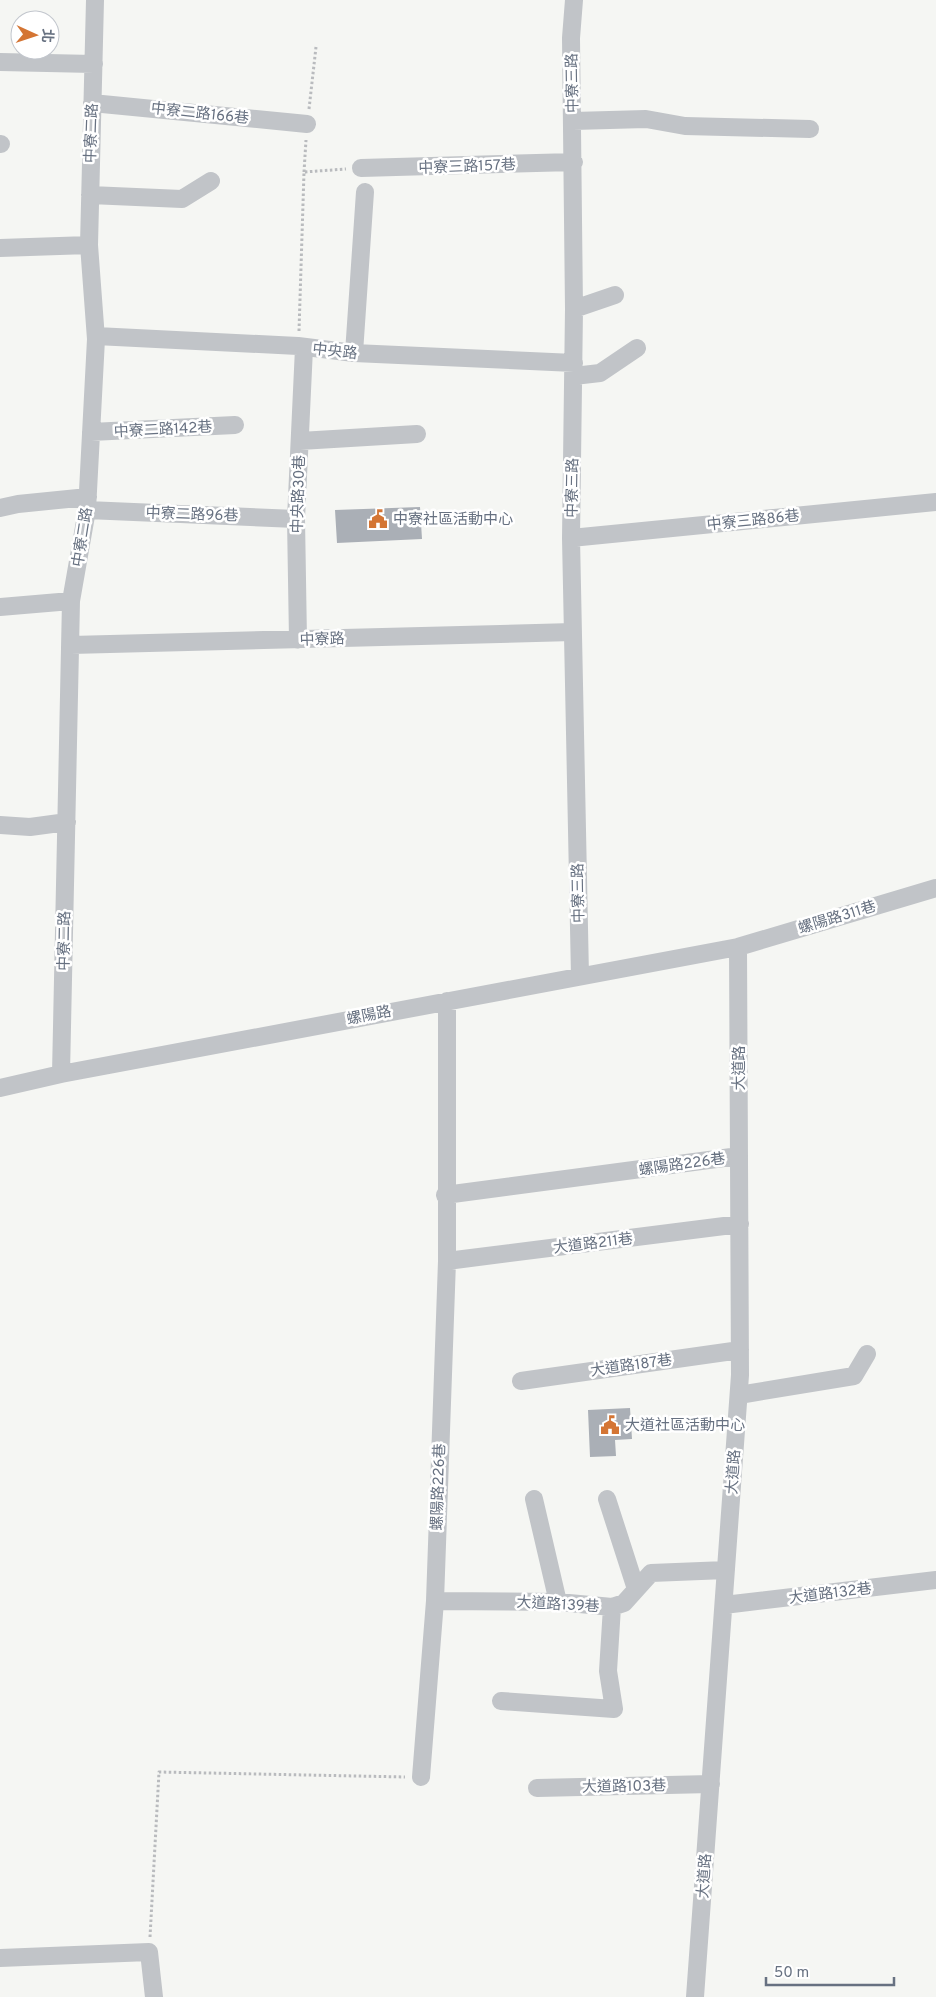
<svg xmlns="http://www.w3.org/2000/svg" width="936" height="1997" viewBox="0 0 936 1997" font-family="Overpass,'Noto Sans TC',sans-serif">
  <rect width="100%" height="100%" fill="#f5f6f3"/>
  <path fill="#aaafb6" d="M420,507l2,32 -85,4 -2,-33z
    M630,1408l2,31 -17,1 1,16 -26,1 -2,-47z"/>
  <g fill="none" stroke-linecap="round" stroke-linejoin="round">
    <path stroke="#b9bbbe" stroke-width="3" stroke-dasharray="2.5 2.5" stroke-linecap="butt" d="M309,109l7,-62
      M304,172l2,-32
      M299,331l5,-159 42,-3
      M150,1937l9,-165 246,5"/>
    <path stroke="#c1c4c8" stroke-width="18" d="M574,0l-3,38 3,271 -3,229 9,438
      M0,62l94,2
      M92,103l215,21
      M573,121l73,-2 39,7 125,3
      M0,144h1
      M361,168l213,-6
      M90,195l92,4 29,-18
      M0,248l89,-3
      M574,309l41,-14
      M96,336l202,10 56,7 220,10
      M354,353l11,-161
      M574,376l26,-3 37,-25
      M91,432l144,-7
      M300,441l117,-7
      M0,508l18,-4 70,-7
      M87,510l209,9
      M571,538l365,-36
      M0,607l71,-6
      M298,640l-2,-121 8,-171
      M71,645l502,-13
      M0,825l30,2 37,-5
      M61,1074l10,-473 16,-91 9,-171 -7,-94 6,-245
      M0,1088l61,-14 677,-127 198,-59
      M445,1195l294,-39
      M447,1261l293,-37
      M521,1381l219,-31
      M739,1395l115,-19 13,-22
      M534,1499l24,103
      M607,1499l29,90
      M435,1601l123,1 54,5 12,-4 27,-30 75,-3
      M724,1605l212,-25
      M501,1701l113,8 -6,-38 4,-64
      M421,1777l14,-176 12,-340v-260
      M537,1788l174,-4
      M0,1958l149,-6 5,45
      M695,1997l45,-622 -2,-428"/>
  </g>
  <defs>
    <g id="civic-bare" transform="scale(1.5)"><path d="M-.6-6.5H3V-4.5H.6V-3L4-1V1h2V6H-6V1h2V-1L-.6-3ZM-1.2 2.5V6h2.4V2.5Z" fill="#d47534" stroke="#fff" stroke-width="2.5" paint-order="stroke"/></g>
  </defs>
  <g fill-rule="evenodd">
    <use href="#civic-bare" x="378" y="519"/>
    <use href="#civic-bare" x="610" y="1425"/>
  </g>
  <g text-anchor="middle" stroke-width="5" stroke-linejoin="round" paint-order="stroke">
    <g font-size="15" fill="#677181" stroke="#fff">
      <text transform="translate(572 83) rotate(-91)" y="5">中寮三路</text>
      <text transform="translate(200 113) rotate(6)" y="5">中寮二路166巷</text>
      <text transform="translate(91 133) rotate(-88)" y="5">中寮二路</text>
      <text transform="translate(467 166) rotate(-2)" y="5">中寮三路157巷</text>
      <text transform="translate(335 351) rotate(6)" y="5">中央路</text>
      <text transform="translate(163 429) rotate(-3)" y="5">中寮二路142巷</text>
      <text transform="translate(572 488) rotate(-89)" y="5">中寮三路</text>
      <text transform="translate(298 494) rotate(-88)" y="5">中央路30巷</text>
      <text transform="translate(192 514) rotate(2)" y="5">中寮二路96巷</text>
      <text transform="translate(753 520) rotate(-6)" y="5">中寮三路86巷</text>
      <text transform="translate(82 537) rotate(-81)" y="5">中寮二路</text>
      <text transform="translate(322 639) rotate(-2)" y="5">中寮路</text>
      <text transform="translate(578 893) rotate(-91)" y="5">中寮三路</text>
      <text transform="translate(837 917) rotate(-17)" y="5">螺陽路311巷</text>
      <text transform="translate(64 941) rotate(-89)" y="5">中寮二路</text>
      <text transform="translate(369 1015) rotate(-11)" y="5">螺陽路</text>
      <text transform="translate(739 1068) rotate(-90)" y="5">大道路</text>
      <text transform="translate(682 1164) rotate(-8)" y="5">螺陽路226巷</text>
      <text transform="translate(593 1243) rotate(-7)" y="5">大道路211巷</text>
      <text transform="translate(631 1365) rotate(-8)" y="5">大道路187巷</text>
      <text transform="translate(733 1472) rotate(-86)" y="5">大道路</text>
      <text transform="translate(438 1487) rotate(-88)" y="5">螺陽路226巷</text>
      <text transform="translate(830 1593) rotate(-7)" y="5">大道路132巷</text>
      <text transform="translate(558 1604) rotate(3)" y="5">大道路139巷</text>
      <text transform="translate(624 1786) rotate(-1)" y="5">大道路103巷</text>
      <text transform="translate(704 1876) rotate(-86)" y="5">大道路</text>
    </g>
    <g font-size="15" fill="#677181" stroke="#fff" text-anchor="start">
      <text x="393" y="524">中寮社區活動中心</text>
      <text x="625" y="1430">大道社區活動中心</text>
    </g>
  </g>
  <g transform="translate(35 35) rotate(93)"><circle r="24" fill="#ffffff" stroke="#c2c6cd"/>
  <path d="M0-4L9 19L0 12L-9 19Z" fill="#d47534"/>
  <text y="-8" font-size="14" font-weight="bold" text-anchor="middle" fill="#677181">北</text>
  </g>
  <path d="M766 1977v8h128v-8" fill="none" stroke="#677181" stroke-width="2.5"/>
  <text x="774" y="1977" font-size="15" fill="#677181" stroke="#ffffff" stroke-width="4" paint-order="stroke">50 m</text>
</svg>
